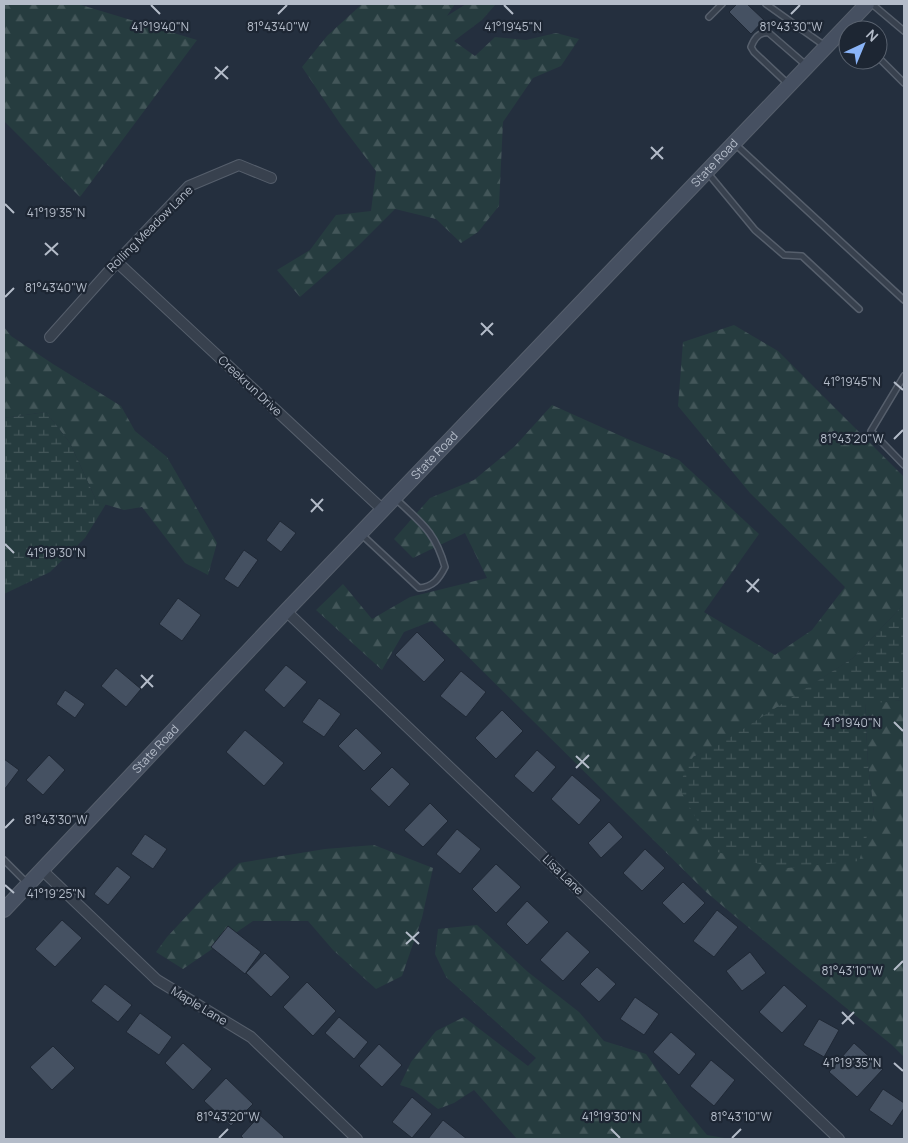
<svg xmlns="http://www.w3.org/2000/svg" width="908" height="1143" viewBox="0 0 908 1143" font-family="Manrope,sans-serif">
  <defs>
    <pattern id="forest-firs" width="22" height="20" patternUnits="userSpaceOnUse" patternTransform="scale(1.25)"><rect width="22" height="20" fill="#263c3f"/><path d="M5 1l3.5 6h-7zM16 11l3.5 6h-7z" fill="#435659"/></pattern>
    <pattern id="wetland-marsh" width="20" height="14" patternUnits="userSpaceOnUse" patternTransform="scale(1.25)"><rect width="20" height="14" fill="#263c3f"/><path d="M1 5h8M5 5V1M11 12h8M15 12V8" fill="none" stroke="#435659"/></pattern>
  </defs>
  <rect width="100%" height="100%" fill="#242f3e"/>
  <path fill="url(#forest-firs)" d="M4,4h74l119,36 -117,157 -76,-76z
    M362,4h93l-8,12 19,-12h30l-14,16 -28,21 21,15 20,-19 31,3 30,-7 23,6 -18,27 -28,12 -30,44 -4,84 -21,26 -17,11 -25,-24 -41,-10 -36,36 -59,52 -23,-27 33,-20 26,-35 35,-4 5,-40 -35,-46 -39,-58 25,-31z
    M734,325l44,26 126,126v127l-51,54 -133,87 -27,12 181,57 -6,-49 -3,-62 39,-3v357l-12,-12 -94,-76 -92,-77 -274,-271 -28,11 -22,38 -66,-60 27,-26 29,35 38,-22 77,-19 -22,-45 -52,25 -19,-19 36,-41 44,-18 41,-34 37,-41 78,35 49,20 80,74 -55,78 71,43 37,-25 33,-43 -95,-94 -72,-87 5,-64z
    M4,327l7,9 42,28 68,42 14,25 32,26 50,86 -9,32 -23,-12 -43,-56 -18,3 -27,-8 -27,-59 -24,-31 -42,6z
    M374,845l59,23 -11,50 -20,58 -26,13 -43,-39 -25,-29h-55l-70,48 -27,-17 11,-15 40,-43 32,-31 86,-14z
    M477,925l51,47 51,40 25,29 42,13 33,47 28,34 23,4h-213l-43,-49 -20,13 -16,6 -26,-20 -12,-4 11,-23 25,-31 28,-14 64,49 8,-8 -90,-81 -11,-23 3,-25z"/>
  <path fill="url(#wetland-marsh)" d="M46,412l24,31 27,59 9,2 -21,34 -35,34 -46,22v-176z
    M904,604v96l-39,4 3,61 6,49 -15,47 -82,8 -63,-18 -36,-65 15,-29 27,-13 133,-86z"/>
  <path fill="#455162" stroke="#1f2835" d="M737,4h10l17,16 -13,14 -22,-22z
    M280,521l16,12 -15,19 -15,-12z
    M244,550l14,10 -20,28 -14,-9z
    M178,598l23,17 -19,26 -23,-17z
    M417,632l28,28 -21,22 -29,-27z
    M286,665l21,17 -23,26 -20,-18z
    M116,668l25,21 -15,18 -25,-21z
    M461,671l25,21 -20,25 -26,-21z
    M65,690l20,14 -10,14 -19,-14z
    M319,698l22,16 -17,23 -22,-15z
    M502,710l21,21 -27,28 -21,-21z
    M356,728l26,25 -18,18 -26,-25z
    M245,730l39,33 -20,23 -38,-34z
    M537,750l19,17 -23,26 -19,-17z
    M49,755l16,15 -22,25 -17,-15z
    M4,759l15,11 -15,20z
    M392,767l18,17 -21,23 -19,-18z
    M572,775l29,25 -22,25 -28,-26z
    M430,803l18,18 -25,26 -19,-17z
    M609,822l14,15 -22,21 -13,-15z
    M457,829l24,20 -21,25 -24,-20z
    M145,834l22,15 -14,20 -22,-15z
    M645,849l20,19 -23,23 -19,-18z
    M496,864l25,23 -25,26 -24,-24z
    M117,866l14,11 -23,28 -14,-11z
    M683,882l22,21 -21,21 -22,-21z
    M527,901l22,21 -22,23 -21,-21z
    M717,910l21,17 -24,30 -21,-16z
    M62,920l20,18 -27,29 -20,-18z
    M228,926l33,26 -16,22 -34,-27z
    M567,931l23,21 -27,29 -23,-21z
    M750,952l16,21 -24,18 -16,-20z
    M265,953l25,24 -19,20 -25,-24z
    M597,967l19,17 -17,18 -19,-18z
    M307,982l29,29 -23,25 -30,-29z
    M105,984l27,21 -14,17 -27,-21z
    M784,985l23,21 -25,27 -23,-21z
    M635,997l24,17 -15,21 -24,-16z
    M140,1013l32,24 -13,18 -33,-23z
    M339,1017l29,25 -14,17 -29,-26z
    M819,1019l20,11 -15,27 -21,-12z
    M671,1032l25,22 -17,21 -26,-23z
    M183,1043l29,26 -19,21 -28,-27z
    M854,1043l29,26 -26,28 -28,-25z
    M379,1044l23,21 -20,22 -23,-21z
    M53,1046l22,22 -23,22 -22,-23z
    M711,1060l24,20 -21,26 -24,-20z
    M226,1078l27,26 -22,22 -27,-25z
    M883,1089l21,14v5l-12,18 -23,-16z
    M412,1097l20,17 -20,24 -20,-16z
    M260,1115l24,22 -1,2h-39l-3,-3z
    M443,1120l24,19h-39z"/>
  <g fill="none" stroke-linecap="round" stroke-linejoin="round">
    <g stroke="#565f6c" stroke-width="8">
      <path id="service" d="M766,4l59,42
        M872,4l32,27
        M709,17l13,-13
        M878,57l26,26
        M788,84l-34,-32 -3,-5c3,-8 8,-16 18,-14l38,33
        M734,143l170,157
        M707,172l48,58 29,25 18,1 57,53
        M904,376l-33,55 33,34
        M361,534l58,54c14,-1 20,-9 26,-21 -10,-36 -24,-44 -49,-68
        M4,860l24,24"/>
    </g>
    <g stroke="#565f6c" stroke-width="12">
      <path id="minor" d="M117,262l266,248
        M50,337l67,-75 72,-76 50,-21 32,13
        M286,611l553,528
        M42,870l115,110 94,57 106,102"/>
    </g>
    <g stroke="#565f6c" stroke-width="16">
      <g id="secondary">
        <path id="s1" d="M4,910l282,-299 581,-607"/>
      </g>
    </g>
    <use href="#service" stroke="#38414e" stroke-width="5"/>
    <use href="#minor" stroke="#38414e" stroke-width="10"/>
    <use href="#secondary" stroke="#465061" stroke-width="14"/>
  </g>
  <path fill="none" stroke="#b4bcc9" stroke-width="2" d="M151,5l9,9M504,5l9,9M278,14l9,-9M791,14l9,-9M215,67l13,12M215,79l13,-13M651,147l12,12M651,159l12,-12M5,204l9,9M45,243l13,12M45,255l13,-12M5,297l9,-9M481,323l12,12M481,335l12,-12M894,382l9,8M894,439l9,-9M311,499l12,12M311,512l12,-13M5,544l9,9M746,580l13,12M747,592l12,-13M141,675l12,12M141,688l12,-13M894,722l9,9M576,756l13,12M576,768l13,-13M5,828l9,-9M5,885l9,8M406,932l13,12M406,944l13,-12M894,970l9,-9M842,1012l12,12M842,1024l12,-12M894,1063l9,8M611,1129l9,9M219,1138l9,-9M732,1138l9,-9"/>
  <g text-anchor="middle" stroke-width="4.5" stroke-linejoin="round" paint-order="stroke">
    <g font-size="12" fill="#b4bcc9" stroke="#1d2633">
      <text dy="4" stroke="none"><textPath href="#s1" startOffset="1031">State Road</textPath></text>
      <text transform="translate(150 229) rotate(-45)" y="4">Rolling Meadow Lane</text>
      <text transform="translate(250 386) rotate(43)" y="4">Creekrun Drive</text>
      <text dy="4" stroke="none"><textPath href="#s1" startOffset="626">State Road</textPath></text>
      <text dy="4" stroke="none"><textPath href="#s1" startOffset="221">State Road</textPath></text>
      <text transform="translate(563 875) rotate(44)" y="4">Lisa Lane</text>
      <text transform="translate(199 1006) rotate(31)" y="4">Maple Lane</text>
    </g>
  </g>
  <g font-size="12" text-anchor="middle" fill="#b4bcc9" stroke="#1d2633" stroke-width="4.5" stroke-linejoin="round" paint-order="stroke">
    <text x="160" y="31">41°19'40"N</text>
    <text x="513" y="31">41°19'45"N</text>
    <text x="278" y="31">81°43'40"W</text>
    <text x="791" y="31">81°43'30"W</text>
    <text x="56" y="217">41°19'35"N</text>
    <text x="56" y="292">81°43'40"W</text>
    <text x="852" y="386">41°19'45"N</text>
    <text x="852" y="443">81°43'20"W</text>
    <text x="56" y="557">41°19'30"N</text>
    <text x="852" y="727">41°19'40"N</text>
    <text x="56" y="824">81°43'30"W</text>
    <text x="56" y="898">41°19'25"N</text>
    <text x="852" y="975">81°43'10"W</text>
    <text x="852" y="1067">41°19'35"N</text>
    <text x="228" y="1121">81°43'20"W</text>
    <text x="741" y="1121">81°43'10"W</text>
    <text x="611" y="1121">41°19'30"N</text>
  </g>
  <rect width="908" height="1143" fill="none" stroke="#b4bcc9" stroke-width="10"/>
  <g transform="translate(863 45) rotate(44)"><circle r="24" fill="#1d2633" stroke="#59626f"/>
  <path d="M0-4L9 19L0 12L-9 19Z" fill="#8ab4f8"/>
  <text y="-8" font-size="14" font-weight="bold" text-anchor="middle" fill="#b4bcc9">N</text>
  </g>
</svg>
